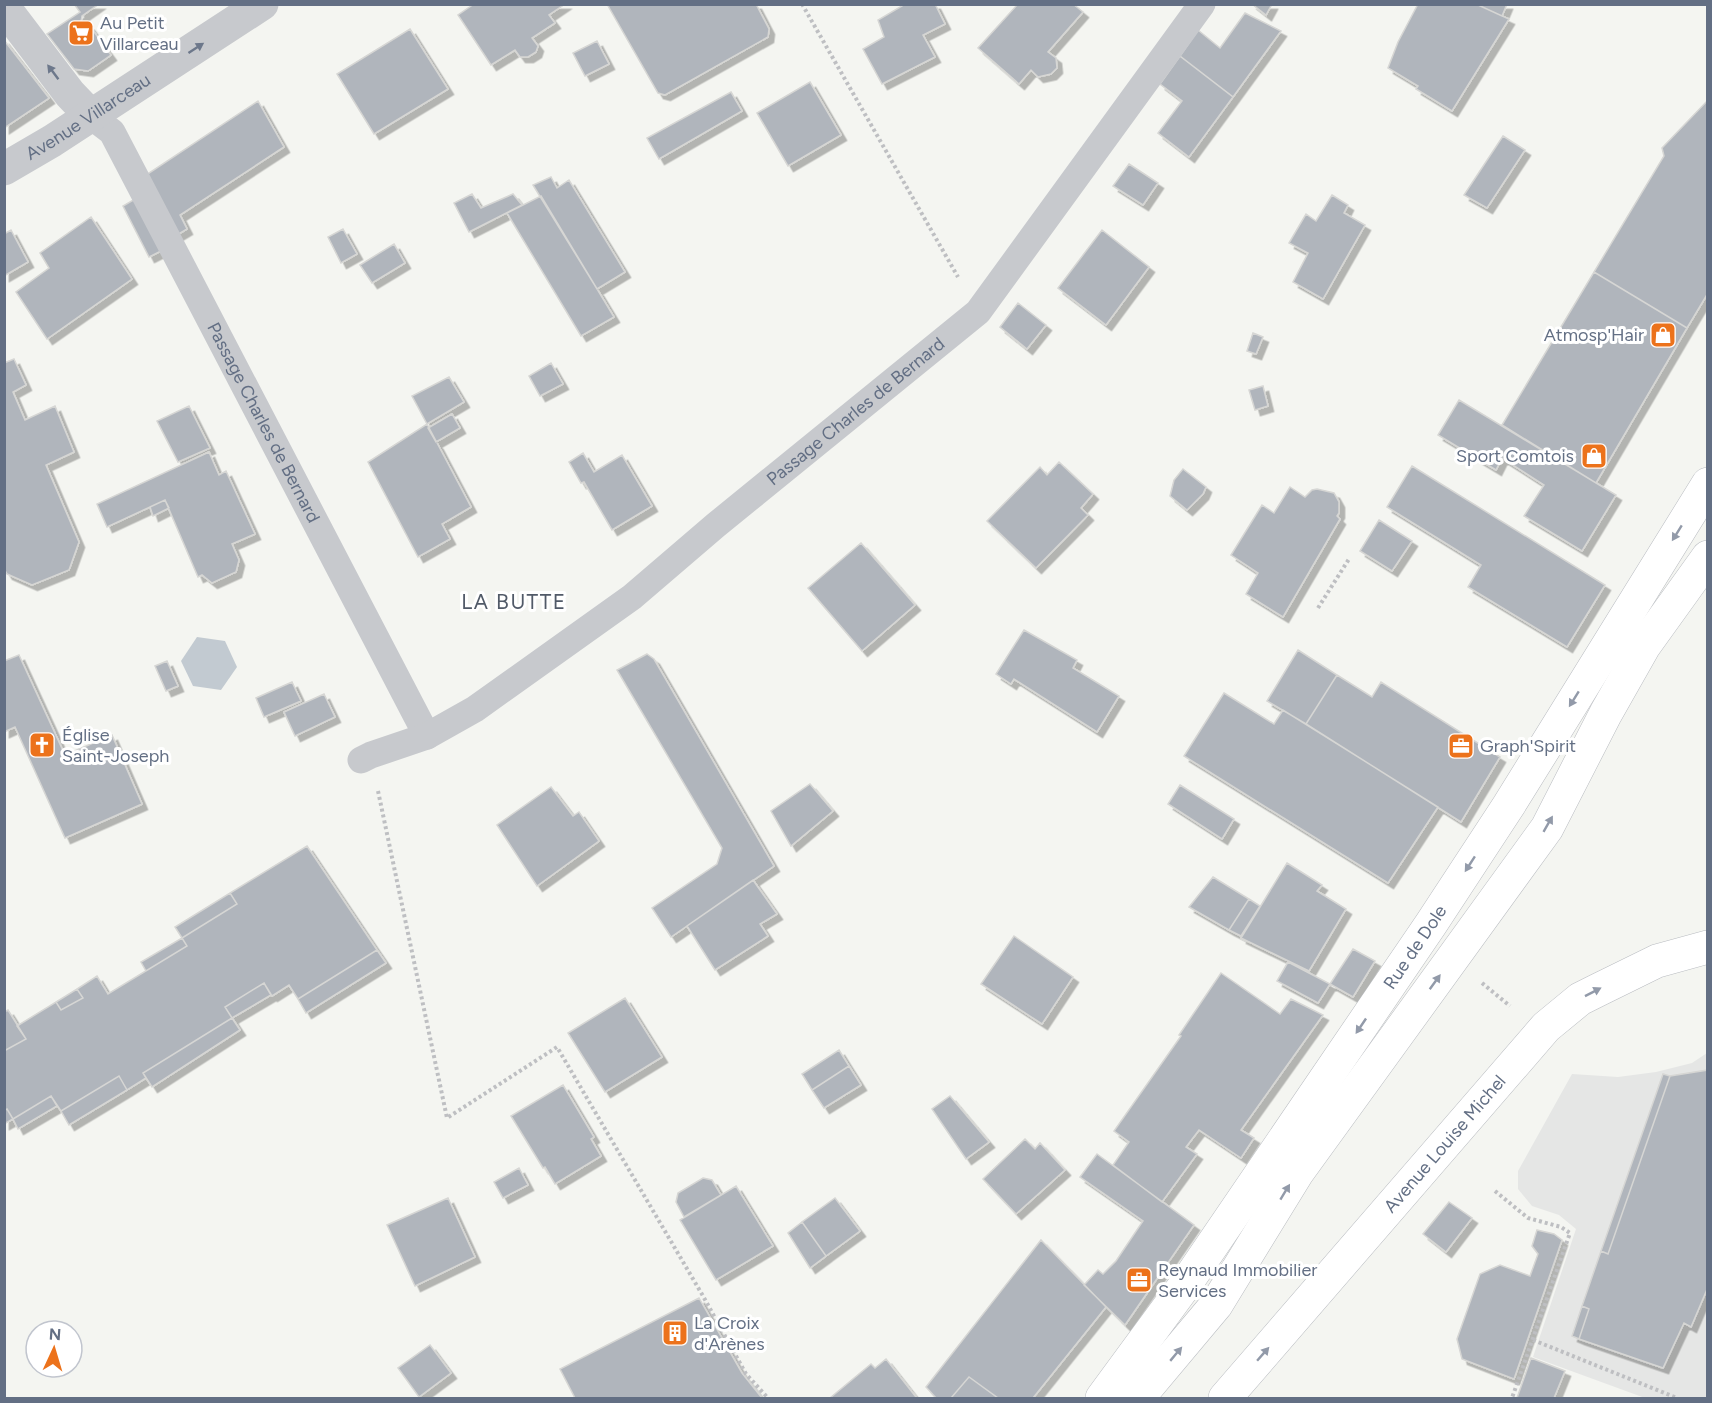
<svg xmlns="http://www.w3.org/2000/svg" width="1712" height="1403" viewBox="0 0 1712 1403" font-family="Figtree,sans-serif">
  <defs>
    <filter id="shadow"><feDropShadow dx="5.5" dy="5.5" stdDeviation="0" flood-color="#0004"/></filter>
  </defs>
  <rect width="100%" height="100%" fill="#f4f5f1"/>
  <path fill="#e5e6e5" d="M1707,1053v345h-62l-112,-41 43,-128 -17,-14 -27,-9 -14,-17v-18l54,-97 46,3 38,-5 36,-9z"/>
  <path fill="#c2cad1" d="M197,637l28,4 12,26 -16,23 -28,-4 -12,-25z"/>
  <path fill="#b0b5bc" stroke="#d6d6d4" stroke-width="1.5" filter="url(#shadow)" d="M74,4h25l-17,12 -1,6 8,3 22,30 -23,16 -14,-2 -27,-35 33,-22z
    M474,4h91l-16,11 6,8 -23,15 6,8 -2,6 -8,5h-8l-5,-7 -24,15 -33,-50z
    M607,4h149l13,25 -1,8 -103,58 -7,-2z
    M901,4h34l10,20 -22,11 12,22 -53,27 -19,-35 21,-12 -6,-17 24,-14z
    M1018,4h55l10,8 -35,40 8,6 1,10 -6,6 -13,3 -7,-7 -12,14 -41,-36z
    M1252,4h20l-6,11z
    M1418,4h58l33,15 -57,92 -36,-22 2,-3 -30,-18 10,-26z
    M1476,4h31l-5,12z
    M1245,13l36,18 -48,66 -53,-41 18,-26 22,18z
    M410,29l38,60 -74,45 -37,-60z
    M4,40l45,58 -45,30z
    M597,41l12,23 -24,12 -12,-23z
    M1180,56l53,41 -44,60 -31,-24 24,-32 -22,-17z
    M810,82l31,53 -53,31 -31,-53z
    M731,92l11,19 -83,48 -12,-21z
    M1708,100v193l-21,35 -93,-56 70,-116 -2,-8z
    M258,101l26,46 -104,68 7,14 -10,6 -31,-60z
    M1503,136l22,14 -38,58 -23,-13z
    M1129,164l29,19 -15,22 -30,-19z
    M551,177l6,11 12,-8 56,92 -28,17 -64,-104z
    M472,194l9,14 32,-14 9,11 -53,27 -15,-29z
    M1332,195l16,10 -4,8 21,12 -42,74 -30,-17 15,-29 -19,-10 17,-29 10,7z
    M541,196l73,121 -33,19 -74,-123z
    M135,199l28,51 -14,7 -26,-51z
    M91,217l41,62 -85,60 -31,-47 33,-24 -9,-15z
    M343,229l14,25 -16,9 -13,-26z
    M11,230l17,32 -24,14v-42z
    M1102,230l47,37 -43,58 -48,-37z
    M394,244l11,19 -33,20 -12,-18z
    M1594,272l93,56 -91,155 -94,-58z
    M1018,303l28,22 -19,24 -27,-22z
    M1253,333l10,4 -7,17 -9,-3z
    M14,359l12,26 -13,7 12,28 30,-14 19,46 -28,13 33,77 -10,28 -37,15 -25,-11 -3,-5v-206z
    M551,363l12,21 -23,12 -11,-20z
    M449,377l15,25 -37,22 -15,-28z
    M1263,386l5,20 -13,4 -6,-20z
    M1459,400l157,95 -34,56 -58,-35 20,-31 -42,-27 -6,12 -58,-35z
    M189,406l21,42 -32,14 -21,-41z
    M452,414l8,14 -24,14 -8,-14z
    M427,424l44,83 -29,17 8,15 -32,18 -50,-95z
    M209,452l10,23 7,-4 29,63 -23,10 7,16 -3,12 -24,11 -10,-8 -4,2 -33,-77 -58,27 -10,-23z
    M583,453l11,19 28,-17 30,51 -40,24 -28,-48 -3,1 -12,-21z
    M1059,462l34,32 -12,14 7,7 -52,53 -49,-47 53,-54 7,8z
    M1412,466l193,119 -38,62 -99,-60 13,-22 -94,-58z
    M1183,469l23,18 -3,7 -16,16 -17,-14 4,-16z
    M1290,487l15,10 7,-7 5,-1 17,4 5,9v11l-2,3 3,3 -57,98 -37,-23 12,-21 -27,-18 31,-50 12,8z
    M165,500l4,8 -16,8 -3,-9z
    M1379,520l33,21 -20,30 -32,-20z
    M861,543l54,62 -53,46 -54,-63z
    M1024,630l53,30 -4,8 46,28 -22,36 -83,-53 -3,5 -15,-10z
    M1298,650l39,25 -31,49 -39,-23z
    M647,654l7,5 120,207 -103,71 -19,-29 65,-44 5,-16 -105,-178z
    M19,655l46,100 47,-20 30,69 -77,34 -50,-111 -11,5v-71z
    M167,661l11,25 -12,5 -11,-25z
    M1337,675l35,22 9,-15 119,75 -39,65 -155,-98z
    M292,682l9,19 -37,16 -8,-19z
    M1224,693l50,31 9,-14 155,97 -50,76 -204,-127z
    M324,694l11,23 -40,19 -11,-24z
    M810,784l23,27 -42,35 -20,-35z
    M1180,785l54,34 -12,20 -54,-35z
    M551,787l22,29 6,-4 20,29 -62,45 -40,-61z
    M307,846l70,104 -79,49 -9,-14 -17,11 -8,-13 -39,24 7,11 -89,55 3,5 -19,12 -8,-14 -58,35 -10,-15 -38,23 -6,-10 -3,2v-60l22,-12 -9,-13 39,-24 5,8 22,-12 -6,-9 20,-13 11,18 79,-48 -5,-8 55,-34 -7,-11z
    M1287,863l35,22 -5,6 29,18 -37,62 -68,-33z
    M1213,877l36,22 -20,31 -40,-23z
    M753,880l24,34 -17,10 8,12 -53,34 -28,-44z
    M230,893l7,11 -55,34 -7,-11z
    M1249,899l11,7 -19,30 -12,-6z
    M1014,936l59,41 -31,47 -61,-40z
    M182,938l5,8 -41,25 -5,-9z
    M1353,949l22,12 -22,36 -23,-13z
    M377,950l9,13 -80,50 -8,-14z
    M1288,962l42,22 -12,19 -41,-22z
    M1221,973l59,41 11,-15 32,16 -82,115 13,8 -13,20 -42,-28 -13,17 11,7 -35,48 -49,-37 16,-23 -15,-11 67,-95 -2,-1z
    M264,983l7,12 -39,23 -7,-11z
    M77,989l6,9 -22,12 -5,-8z
    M625,998l37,59 -57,35 -37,-59z
    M8,1010l18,29 -22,12v-39z
    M232,1018l8,12 -88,57 -9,-14z
    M839,1050l10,16 -37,24 -10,-16z
    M849,1066l12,19 -37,23 -12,-18z
    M1708,1070v217l-17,40 -7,-4 -21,45 -84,-29 10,-30 -7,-3 19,-55 7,3 62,-178z
    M1663,1074l7,2 -62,178 -7,-3z
    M119,1076l8,14 -58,35 -8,-14z
    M563,1085l31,52 -3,2 10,17 -46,28 -10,-17 -2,1 -32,-52z
    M51,1096l6,10 -39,23 -5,-10z
    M950,1096l39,46 -23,17 -34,-50z
    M7,1109l6,10 -9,5v-13z
    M1025,1139l10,10 5,-6 25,27 -49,44 -33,-35z
    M1097,1154l97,71 -69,100 -41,-40 14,-15 5,4 13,-13 27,-40 -63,-44z
    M519,1168l9,17 -25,13 -9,-16z
    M703,1178l9,2 9,15 -37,22 -8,-15 2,-9z
    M736,1186l37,60 -57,34 -36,-60z
    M448,1198l27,59 -60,29 -28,-61z
    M835,1198l25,33 -34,25 -24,-34z
    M1449,1202l23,16 -26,34 -23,-18z
    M802,1222l24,34 -16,12 -22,-35z
    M1537,1230l17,4 8,6 -48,139 -52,-20 -5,-20 23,-65 20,-9 30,11 8,-22 -6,-8z
    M1041,1240l65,67 -73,91h-35l-29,-21 -18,21h-15l-10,-11z
    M699,1298l43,75 20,25h-187l-15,-29z
    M1582,1306l7,3 -10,30 -7,-3z
    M430,1345l21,28 -32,24 -21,-29z
    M1531,1358l34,13 -11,27h-37z
    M886,1359l30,38 -2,1h-84l41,-34 4,4z
    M969,1377l29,21h-47z"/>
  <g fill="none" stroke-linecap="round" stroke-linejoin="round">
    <g stroke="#b9bcc1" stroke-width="34">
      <g id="secondary">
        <path id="s4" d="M1102,1398l83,-113 246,-361 78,-119 199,-321"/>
        <path d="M1138,1398l78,-93 81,-132 250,-345 59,-115 38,-67 64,-89"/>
        <path id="s5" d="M1225,1398l321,-371 34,-28 20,-10 57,-28 51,-14"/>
      </g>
    </g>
    <path stroke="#bebfc2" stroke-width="4" stroke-dasharray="3 3" stroke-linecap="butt" d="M802,4l156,273
      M1318,608l31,-49
      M378,791l69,327 110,-71 146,249 43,78 22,24
      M1482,983l28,23
      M1495,1191l33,27 33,9 9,6 -58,165
      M1533,1340l144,58"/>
    <g stroke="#c7c9cd" stroke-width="27">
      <path id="s1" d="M91,116l21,16 315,604"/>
      <path id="s2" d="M361,760l10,-5 56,-19 48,-27 157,-112 84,-72 262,-213 224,-308"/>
    </g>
    <g stroke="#c7c9cd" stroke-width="33">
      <path d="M4,7l66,87 21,22"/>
      <path id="s3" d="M4,169l48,-28 210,-137"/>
    </g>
    <use href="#secondary" stroke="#fff" stroke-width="33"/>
  </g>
  <defs><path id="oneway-solid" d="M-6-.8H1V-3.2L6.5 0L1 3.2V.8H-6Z" transform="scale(1.5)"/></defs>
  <g fill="#6d788b">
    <use href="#oneway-solid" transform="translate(196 48) rotate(-33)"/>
    <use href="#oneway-solid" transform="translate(53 72) rotate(-127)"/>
  </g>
  <g fill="#929aa9">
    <use href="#oneway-solid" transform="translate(1677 533) rotate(122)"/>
    <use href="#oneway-solid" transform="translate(1574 699) rotate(122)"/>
    <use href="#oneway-solid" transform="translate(1548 824) rotate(-60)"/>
    <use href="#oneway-solid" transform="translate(1470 864) rotate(123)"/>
    <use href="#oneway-solid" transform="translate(1435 982) rotate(-54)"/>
    <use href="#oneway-solid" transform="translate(1593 992) rotate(-27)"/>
    <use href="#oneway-solid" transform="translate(1361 1026) rotate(124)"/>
    <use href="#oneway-solid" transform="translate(1285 1192) rotate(-59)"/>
    <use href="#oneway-solid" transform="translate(1176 1354) rotate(-50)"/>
    <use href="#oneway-solid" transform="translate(1263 1354) rotate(-49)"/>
  </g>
  <defs>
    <g id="supermarket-square" transform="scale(1.35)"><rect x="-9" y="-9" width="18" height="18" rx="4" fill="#ec721b" stroke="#fff"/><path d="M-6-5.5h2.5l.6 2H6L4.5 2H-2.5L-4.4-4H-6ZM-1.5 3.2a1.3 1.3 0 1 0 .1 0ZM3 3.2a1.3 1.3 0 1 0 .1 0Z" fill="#fff"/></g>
    <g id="shop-square" transform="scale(1.35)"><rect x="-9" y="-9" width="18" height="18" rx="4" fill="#ec721b" stroke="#fff"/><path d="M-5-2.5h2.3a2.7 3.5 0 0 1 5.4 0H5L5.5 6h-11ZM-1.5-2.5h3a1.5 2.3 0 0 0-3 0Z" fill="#fff"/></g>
    <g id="church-square" transform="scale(1.35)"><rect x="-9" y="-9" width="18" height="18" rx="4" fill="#ec721b" stroke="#fff"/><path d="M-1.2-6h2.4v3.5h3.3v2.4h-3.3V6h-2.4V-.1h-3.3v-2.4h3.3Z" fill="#fff"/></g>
    <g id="office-square" transform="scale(1.35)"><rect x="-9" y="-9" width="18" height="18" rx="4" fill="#ec721b" stroke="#fff"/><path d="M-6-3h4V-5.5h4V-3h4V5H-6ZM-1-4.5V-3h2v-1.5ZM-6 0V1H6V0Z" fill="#fff"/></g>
    <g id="building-square" transform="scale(1.35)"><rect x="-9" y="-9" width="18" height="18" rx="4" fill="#ec721b" stroke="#fff"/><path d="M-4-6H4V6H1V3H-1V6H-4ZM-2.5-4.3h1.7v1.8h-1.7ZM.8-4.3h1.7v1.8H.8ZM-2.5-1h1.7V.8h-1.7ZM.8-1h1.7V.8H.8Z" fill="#fff"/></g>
  </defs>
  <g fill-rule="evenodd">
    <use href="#supermarket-square" x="81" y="33"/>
    <use href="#shop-square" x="1663" y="335"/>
    <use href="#shop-square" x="1594" y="456"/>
    <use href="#church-square" x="42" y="745"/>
    <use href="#office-square" x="1461" y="746"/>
    <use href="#office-square" x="1139" y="1280"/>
    <use href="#building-square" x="675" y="1333"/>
  </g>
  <g text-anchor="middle" stroke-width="6" stroke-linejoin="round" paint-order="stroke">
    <g font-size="18" fill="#636f84" stroke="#fff" text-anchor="start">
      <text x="100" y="29">Au Petit<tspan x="100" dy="21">Villarceau</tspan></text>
      <text x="1644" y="341" text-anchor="end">Atmosp'Hair</text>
      <text x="1574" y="462" text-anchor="end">Sport Comtois</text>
      <text x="62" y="741">Église<tspan x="62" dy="21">Saint-Joseph</tspan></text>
      <text x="1480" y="752">Graph'Spirit</text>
      <text x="1158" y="1276">Reynaud Immobilier<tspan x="1158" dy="21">Services</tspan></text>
      <text x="694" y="1329">La Croix<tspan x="694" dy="21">d'Arènes</tspan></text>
    </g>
    <g font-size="18" fill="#636f84" stroke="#fff">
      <text dy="6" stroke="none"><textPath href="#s3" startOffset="99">Avenue Villarceau</textPath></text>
      <text dy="6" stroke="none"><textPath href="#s2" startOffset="609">Passage Charles de Bernard</textPath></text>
      <text dy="6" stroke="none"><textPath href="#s1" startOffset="354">Passage Charles de Bernard</textPath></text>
      <text dy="6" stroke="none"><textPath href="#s4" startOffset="549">Rue de Dole</textPath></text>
      <text dy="6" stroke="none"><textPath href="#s5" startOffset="336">Avenue Louise Michel</textPath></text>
    </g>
    <g font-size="21" letter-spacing="1.5" fill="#515a68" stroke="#fff">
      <text x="514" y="609">LA BUTTE</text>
    </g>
  </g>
  <rect width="1712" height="1403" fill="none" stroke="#636f84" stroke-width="12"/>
  <g transform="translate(54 1349) rotate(4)"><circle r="28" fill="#ffffff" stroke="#c1c5ce" stroke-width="1.5"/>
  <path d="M0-4.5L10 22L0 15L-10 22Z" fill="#ec721b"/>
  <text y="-9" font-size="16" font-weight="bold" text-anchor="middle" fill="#636f84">N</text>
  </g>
</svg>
